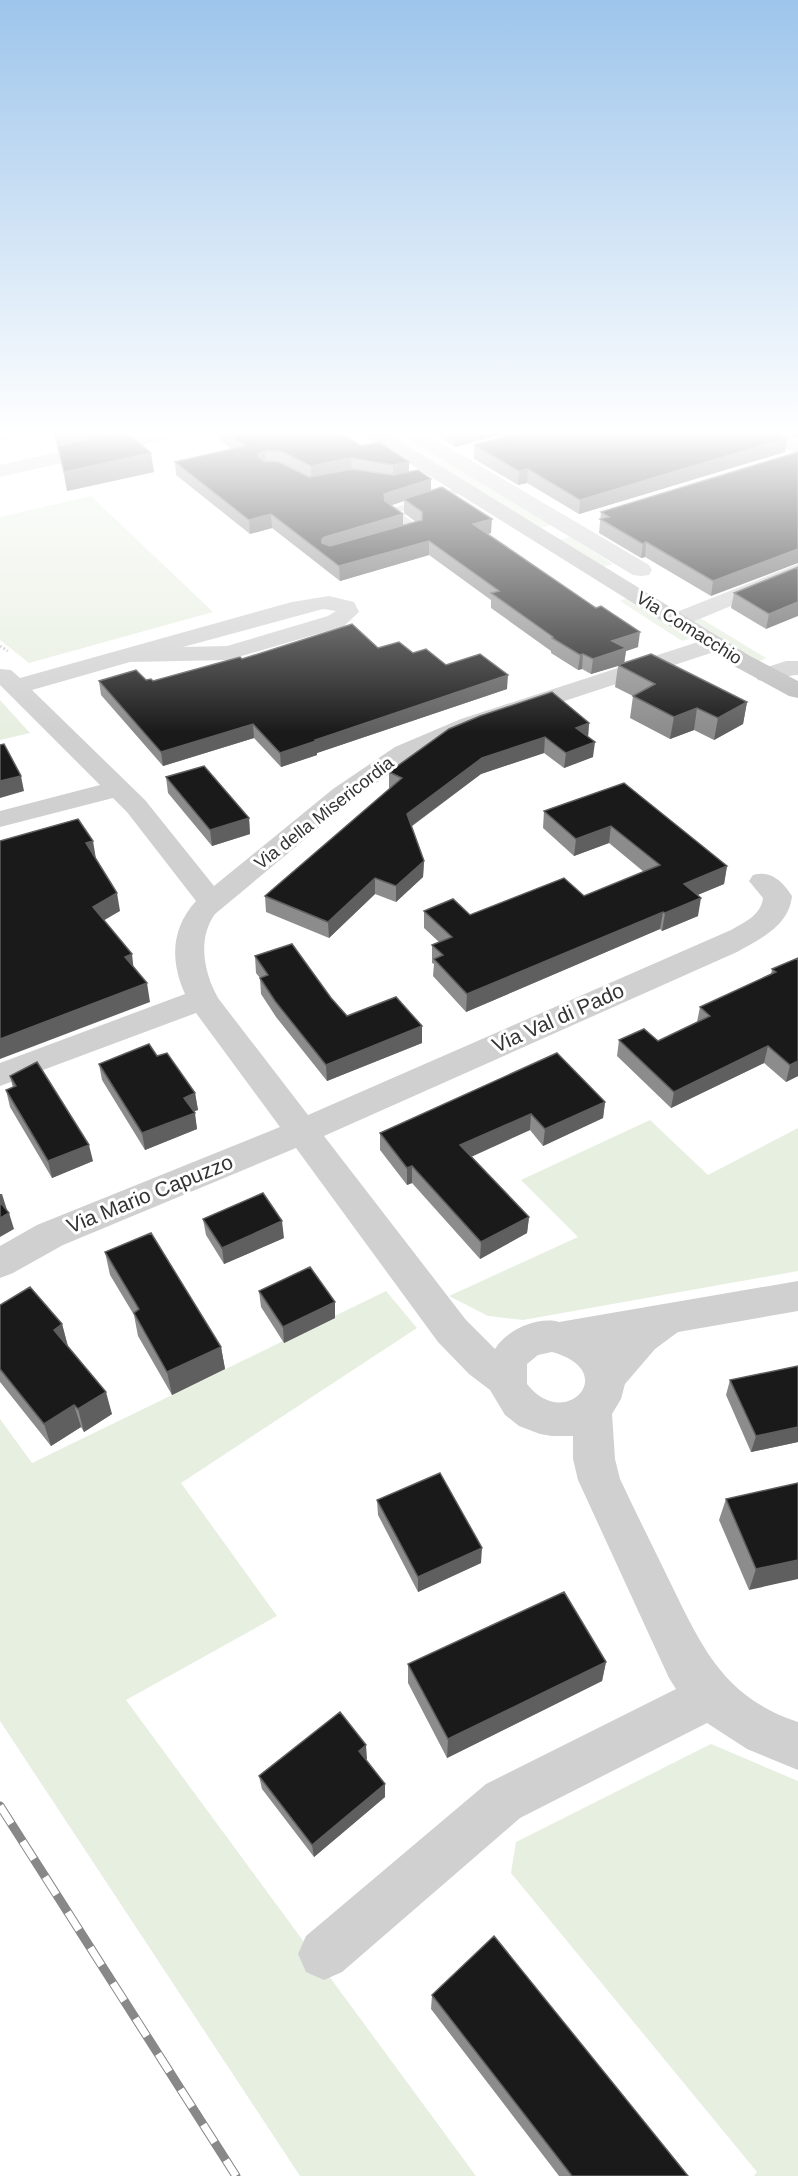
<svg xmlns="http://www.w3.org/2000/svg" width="798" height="2176" viewBox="0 0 798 2176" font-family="Helvetica,sans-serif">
  <rect width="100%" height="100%" fill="#fff"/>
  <path fill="#e7efe1" d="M378,429h16l158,96 -12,3z
    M91,496l122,116 -184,51 -29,-23v-123z
    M570,537l43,27 -10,3 -43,-27z
    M630,597l62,41 -10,3 -62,-40z
    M700,618l66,40 -8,4 -67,-40z
    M0,700l30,33 -30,7z
    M650,1120l58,55 90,-47v143l-275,49 -35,-4 -39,-20 129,-59 -57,-57z
    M386,1291l31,37 -236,155 96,133 -151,84 350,476h-176l-300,-455v-302l32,44z
    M711,1744l87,37v395h-44l3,-4 -246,-299 5,-31z"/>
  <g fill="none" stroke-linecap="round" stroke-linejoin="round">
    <path stroke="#d0d0d0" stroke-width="3" stroke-dasharray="2 2" stroke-linecap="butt" d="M0,646l8,5"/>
    <path fill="#d0d0d0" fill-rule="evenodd" d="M465,485l5,3 -1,2 -70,22 22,16v4l-21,4v-4l8,-3 -24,-18z"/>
    <path fill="#d0d0d0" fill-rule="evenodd" d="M0,429h38l-2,4 -36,8z
      M162,429h32l-2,4 -7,2 -185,42v-12z
      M396,429h22l231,136 3,5 -3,5 -8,1 -8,-1 -235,-142z
      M750,429h23l25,12v13l-46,-21z
      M798,564v14l-113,47 -8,2 -8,-2 -3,-5 3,-5z
      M329,596l25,6 5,10 -15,14 -116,34 -98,2 -98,28 113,110 69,86 119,-97 62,-42 66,-28 246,-80 8,-2 8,2 4,5 -4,5 -244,80 -66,28 -62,44 -136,113c-18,25 -11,59 3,84l90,117 423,-185c14,-8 30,-15 32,-32l-14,-17 4,-6c18,-5 29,6 39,21 -3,30 -32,43 -55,56l-413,184 142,184 29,29c11,-19 43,-33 64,-27l239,-41v30l-120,21 -23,17 -30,35 -4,15 -9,15 3,45 5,20c16,34 33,68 50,103 32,65 53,115 128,140v48l-51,-21 -40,-26 -187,95 -178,154 -18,8 -18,-8 -8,-18 8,-18 180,-152 190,-95 -7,-11 -91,-198 -5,-21v-23h-21l-12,-2 -21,-8 -14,-11 -15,-25 -21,-16 -31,-32 -142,-194 -233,97 -50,28 -13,5v-32l37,-21 243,-98 -84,-114 -196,73v-23l185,-69c-15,-34 -14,-65 11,-93l-69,-89 -14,-14 -113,29v-16l100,-26 -100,-100v-16l11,1 9,8 272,-76zM323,609l13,2 -8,5 -101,30 -44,1zM552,1352c70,19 13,81 -25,32v-20l11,-9z
      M786,661h12v14c-14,0 -26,9 -40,5l-4,-5 4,-5z"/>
    <path fill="#bdbdbd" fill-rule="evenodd" d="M359,429h21l370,227 48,25v17l-9,-2 -55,-30 -373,-233z"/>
    <g stroke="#888" stroke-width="9">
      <path id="rail" d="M0,1806l236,370"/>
    </g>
    <use href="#rail" stroke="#fff" stroke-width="7" stroke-dasharray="21" stroke-linecap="butt"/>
  </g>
  <path fill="#8c8c8c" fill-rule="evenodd" d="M53,429h87l-14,3 28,40 -87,19 -8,-41h-1z
    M206,429h129l26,17 48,16v10l22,7v12l60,42 -4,1 151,113 -12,4 -2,12 123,39 -4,22 -29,16 -20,-10 -24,9 -40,-21 3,-22 -18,-9 3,-21 -27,8 -9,-5 -4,1 -27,-17v-2l-60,-43v-8l-62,-45 -89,26 -68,-53 -22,6 -74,-59 -1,-13 57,-13zM404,501v12l12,9 -13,3 -12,-20z
    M426,429h97l-68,18z
    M778,429h20v10z
    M787,438l-2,14 -206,62 -52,-31 -9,2 -44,-26v-14z
    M798,452l-87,144 -66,-39 -4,1 -42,-25 2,-21z
    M798,567l-32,62 -35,-21 3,-15z
    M378,648l35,5 94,36 -190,64v2l-36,12 -27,-29 -91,28 -62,-71 -2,-14h54l89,-22z
    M589,723l-1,13 5,21 -29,11 -20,-15 -63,21 -70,53 13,34 -1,16 -27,25 -21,-8 -46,44 -63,-26 -1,-16 125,-108h-1v-16z
    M166,777l83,41 1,16 -38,12 -44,-53z
    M624,783l103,83 -3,18 -27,11 1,21 -36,15 -2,-2 -194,83 -33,-36 1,-12 -2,-1v-18l7,-3 -15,-14v-17l46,4 114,-19 60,-24 -35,-29 -35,13 -31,-28 1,-17z
    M255,956l76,42 16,18 75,27 -95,38 -51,-64 -15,-23 -1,-16 -4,-5z
    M798,958v118l-12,6 -22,-19 -93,45 -54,-52 2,-16 39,1 39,-19 3,-15 71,-33 1,-5z
    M99,1064l96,29 3,17 -4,1 3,18 -52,21 -43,-70z
    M10,1076l83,85 -41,17 -42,-71 -4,-17 7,-2z
    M605,1102l-2,16 -60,28 -13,-16 -59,26 58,61 -2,16 -47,26 -68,-76 -5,2 -27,-35v-17z
    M203,1219l81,19 -60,26 -18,-29z
    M105,1252l116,95 4,22 -53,26 -34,-59 -4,-21 -24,-40z
    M259,1291l76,27 -51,25 -23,-36z
    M0,1305l62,19 6,22 44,68 -28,18 -3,-5 -30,19 -51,-64z
    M798,1366v76l-47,10 -25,-57 4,-15z
    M798,1483l-49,107 -30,-70 7,-21z
    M377,1500l104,63 -63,29 -40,-77z
    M606,1662l-4,19 -155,77 -39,-75v-19z
    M367,1759l-2,1 20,37 -71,60 -52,-68 -3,-13z
    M432,1995l256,181h-129l-128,-167z"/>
  <path fill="#5f5f5f" d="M91,429h49l-28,6 1,3 -55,12 -2,-14z
    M475,429h48l-68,18 1,-13z
    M787,438l-2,14 -206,62 1,-14z
    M265,451l1,14 -8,-8 1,-3z
    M151,453l3,19 -87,19 -3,-19z
    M351,458l1,14 -41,8v-14z
    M409,462v13l-16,4v-14z
    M528,469l-1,14 -9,2 1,-14z
    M431,479v14l-27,6v2l-20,7v-14z
    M271,514l1,14 -22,6 -1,-14z
    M403,514v14l-78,23 -3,-12 3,-2z
    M492,519l-1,14 -18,6v-15z
    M429,541v14l-89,26 -1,-15z
    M646,542l-1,15 -4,1 2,-14z
    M798,549v14l-87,33 2,-15z
    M798,602v14l-32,13 3,-15z
    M640,632l-2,15 -12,4 -2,13 -33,10 2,-15 19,-18z
    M583,654l-1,15 -4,1 2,-15z
    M508,675l-1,14 -190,64v2l-36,12 -1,-14 35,-13z
    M747,702l-4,22 -29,16 4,-22z
    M697,708l-3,22 -24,9 4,-22z
    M589,723l-1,15 -12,-10z
    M253,724l1,14 -91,28 -2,-14z
    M545,737l-1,16 -63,21 -75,56 1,-16 75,-56z
    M595,742l-2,15 -29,11 2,-15z
    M21,776l3,15 -24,7v-17z
    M249,818l1,16 -38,12 -2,-16z
    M611,826l-2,17 -35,13 2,-17z
    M93,841l3,18 -10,-16z
    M424,861l-1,16 -27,25v-16z
    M727,866l-3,18 -43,18 3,-18z
    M375,878v16l-46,44 -1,-16z
    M117,893l3,18 -24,14 -3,-18z
    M701,898l-3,18 -36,15 3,-18z
    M663,912l-3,17 -194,83 1,-18z
    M132,954l2,18 -9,-15z
    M147,983l3,19 -150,57v-20z
    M422,1026v17l-95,38 -1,-16z
    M768,1046l-4,17 -93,45 3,-16z
    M798,1061v15l-12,6 4,-17z
    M195,1093l3,17 -11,4 -3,-16z
    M605,1102l-2,16 -60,28 2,-17z
    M195,1113l2,16 -52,21 -3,-17z
    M531,1114l-1,16 -70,32v-17z
    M89,1145l4,16 -41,17 -4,-17z
    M412,1166v17l-5,2v-17z
    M0,1194h2l5,16 -7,1z
    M9,1213l5,16 -14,8v-19z
    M529,1217l-2,16 -47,26 1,-17z
    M282,1221l2,17 -60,26 -2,-16z
    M335,1302v16l-51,25 -1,-16z
    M62,1324l6,23 -14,-17z
    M221,1347l4,22 -53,26 -5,-23z
    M106,1392l6,22 -28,18 -6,-23z
    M74,1405l7,22 -30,19 -7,-22z
    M798,1427v15l-47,10 5,-16z
    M482,1548l-1,15 -63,29v-15z
    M798,1560v19l-49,11 7,-21z
    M606,1662l-4,19 -155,77 1,-19z
    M366,1745l1,14 -8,5v-13z
    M385,1784v13l-71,60 -2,-12z"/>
  <path fill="#1a1a1a" stroke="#5f5f5f" stroke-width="1.5" d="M54,429h37l-35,7z
    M222,429h113l26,17 18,-4 30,20 -16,3 -42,-7 -40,8 -30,-15h-16l-6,3 -1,3 6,4 15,1 30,15 43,-8 41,6 25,-5 13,9 -47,15 1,7 18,13 -78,23 -3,2v4l8,3 92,-26v-8l-18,-13 38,-12 50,32 -19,5 123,84 5,-2 39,26 -28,9 14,7 -33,11 -10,-5 -3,1 -28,-17 1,-1 -62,-44 8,-2 -70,-50 -90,25 -68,-52 -22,6 -74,-58 70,-16z
    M447,429h28l-19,5z
    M533,429h235l19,9 -207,62 -52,-31 -9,2 -45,-26z
    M125,431l26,22 -87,19 -6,-26z
    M798,452v97l-85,32 -67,-39 -3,2 -43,-25 9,-2 -8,-5z
    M798,567v35l-29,12 -35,-21z
    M352,624l26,24 21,-6 14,11 13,-4 20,16 34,-11 28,21 -193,65 1,1 -36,12 -27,-29 -92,28 -62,-71 37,-11 10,10 5,-1 2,2 87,-24 2,2z
    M651,654l96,48 -29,16 -21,-10 -23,9 -41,-21 22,-12 -37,-19z
    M552,692l37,31 -13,5 19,14 -29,11 -21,-16 -63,21 -75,56 17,47 -28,25 -21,-8 -47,44 -63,-26 137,-118 -13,-6 60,-43 31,-13z
    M4,744l17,32 -21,5v-36z
    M204,766l45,52 -39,12 -44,-53z
    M624,783l103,83 -43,18 17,14 -36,15 -2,-1 -196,82 -33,-35 9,-4 -11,-10 20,-8 -28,-26 29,-12 17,16 94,-37 20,18 76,-31 -49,-39 -35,13 -32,-28z
    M78,819l15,22 -7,2 31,50 -24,14 39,47 -7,3 22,26 -147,56v-198z
    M292,944l39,54 16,18 49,-19 26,29 -96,39 -51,-64 -15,-23 8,-3 -13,-19z
    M798,958v103l-8,4 -22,-19 -94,46 -55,-52 25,-11 14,12 52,-25 -10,-9 76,-35 -4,-3z
    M149,1044l8,12 10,-3 28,40 -11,5 11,15 -53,20 -43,-69z
    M557,1053l48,49 -60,27 -14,-15 -71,31 69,72 -48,25 -69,-76 -5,2 -27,-35z
    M37,1062l52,83 -41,16 -42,-71 10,-4 -6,-10z
    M263,1193l19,28 -60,27 -19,-29z
    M0,1202l9,11 -9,5z
    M151,1233l70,114 -54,25 -33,-59 5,-4 -34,-57z
    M310,1267l25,35 -52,25 -24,-36z
    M30,1287l32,37 -8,6 52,62 -28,17 -4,-4 -30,19 -44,-55v-64z
    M798,1366v61l-42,9 -26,-56z
    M440,1473l42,75 -64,29 -41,-77z
    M798,1483v77l-42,9 -30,-70z
    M564,1592l42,70 -158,77 -40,-75z
    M340,1712l26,33 -7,6 26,33 -73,61 -53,-69z
    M494,1936l194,240h-116l-140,-181z"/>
  <linearGradient id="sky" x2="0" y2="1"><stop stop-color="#9dc5eb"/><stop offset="0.59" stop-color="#fff"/><stop offset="1" stop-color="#fff" stop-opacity="0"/></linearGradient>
  <rect width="798" height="733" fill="url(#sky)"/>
  <g text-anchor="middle" stroke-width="6" stroke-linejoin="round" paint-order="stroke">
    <g font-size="18" fill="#333" stroke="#fff">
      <text transform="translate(689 628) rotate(32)" y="6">Via Comacchio</text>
      <text transform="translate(324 813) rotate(-38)" y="6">Via della Misericordia</text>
    </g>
    <g font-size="21" fill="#333" stroke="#fff">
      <text transform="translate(558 1018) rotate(-24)" y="7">Via Val di Pado</text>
      <text transform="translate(150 1194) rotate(-22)" y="7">Via Mario Capuzzo</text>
    </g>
  </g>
</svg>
